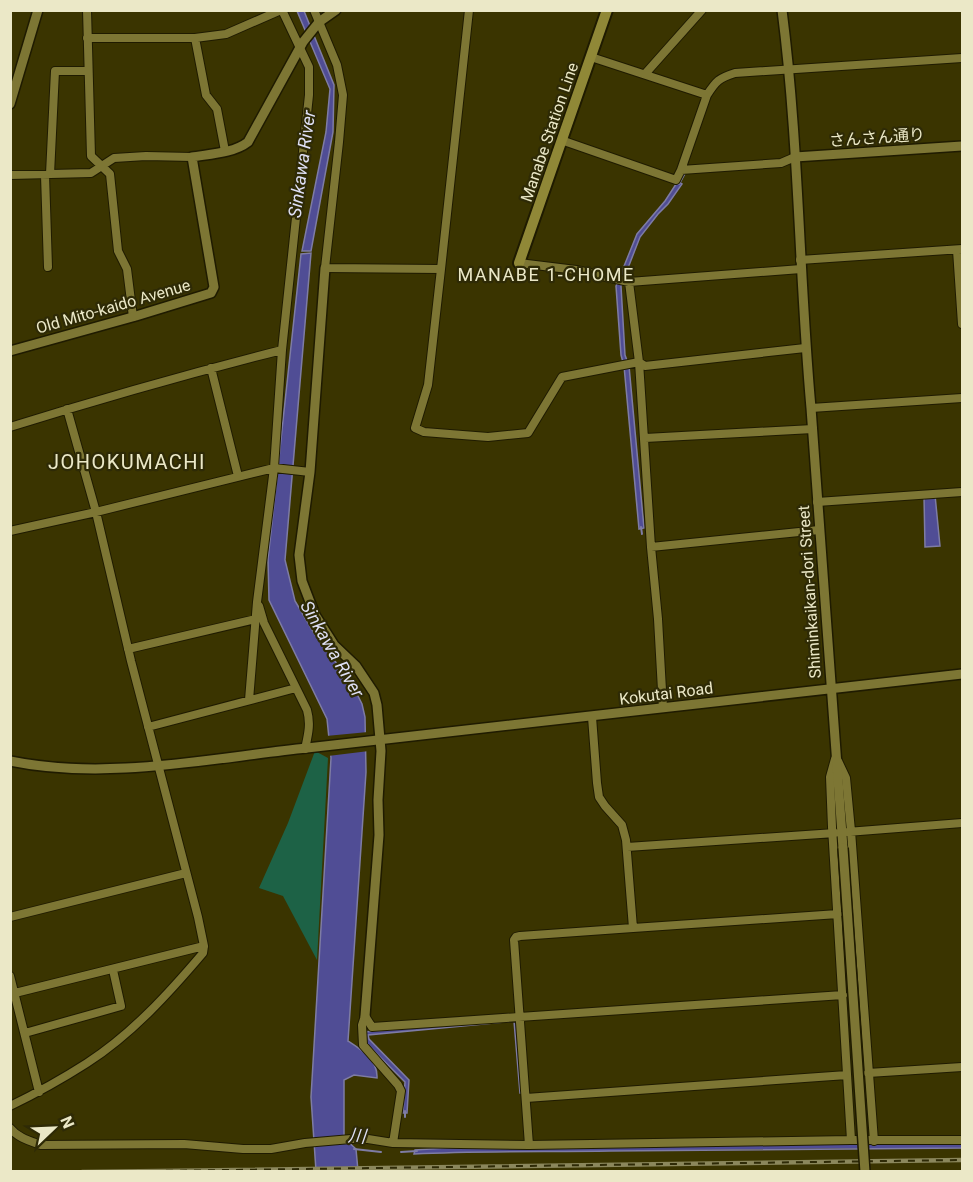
<svg xmlns="http://www.w3.org/2000/svg" width="973" height="1182" viewBox="0 0 973 1182" font-family="Roboto,'Noto Sans JP',sans-serif">
  <rect width="100%" height="100%" fill="#3a3400"/>
  <path fill="#1d6246" d="M315,751l13,7 -11,202 -34,-64 -24,-8 29,-65z"/>
  <path fill="#504d95" stroke="#7e7ca4" stroke-width="1.5" d="M297,11h7l30,74 -1,47 -22,119h-9l24,-119 4,-43z
    M678,181l4,3 -14,20 -10,10 -18,23 -19,49 4,69 4,11 15,162 -5,1 -15,-163 -3,-11 -5,-69 21,-52 28,-33z
    M311,253l-26,307 10,41 19,32 38,51 10,20 3,13 1,55 -18,269c14,9 30,19 29,37l-23,-3 -10,5v58l12,11 2,22h-42l-5,-74 20,-339 -4,-39 -58,-119 -1,-41 33,-305z
    M935,495l5,51 -15,1 -1,-51z
    M517,1018l7,75h-4l-6,-72 -146,14 1,4 40,41 -2,33h-4l2,-31 -39,-39 -2,-11z
    M851,1143h111v5c-117,0 -234,1 -352,3 -65,1 -131,0 -196,3l1,-4 46,-3z"/>
  <path fill="#3a3400" d="M368,732l1,19 -41,5 -2,-20z"/>
  <g fill="none" stroke-linecap="round" stroke-linejoin="round">
    <path stroke="#7e7ca4" stroke-width="2" d="M679,184l6,-11
      M641,527l1,7
      M405,1117v-6
      M354,1149l27,3
      M401,1152l16,-1"/>
    <g stroke="#1f1b00" stroke-width="10">
      <path id="minor" d="M87,10l4,146 19,18 8,77 9,18 6,48
        M314,10l23,55 6,30 -4,47 -14,126 116,1 -13,116 -13,43 9,4 64,5 40,-4 34,-56 77,-15 6,4 160,-18
        M87,38h108l11,57 11,14 8,42
        M195,38l31,-4 55,-24
        M591,57l116,38c9,-14 12,-17 28,-22l227,-15
        M645,74l57,-64
        M707,95l-26,75 100,-7 14,-6
        M561,140l115,40 5,-10
        M50,174l5,-103h33
        M10,175l81,-2 23,-15 32,-2 46,1
        M45,175l3,92
        M957,250l5,74
        M800,260l162,-11
        M519,263l57,7 53,12 172,-13
        M441,269l28,-259
        M629,282l10,80 12,185 7,72 5,89
        M211,368l27,108
        M811,408l151,-10
        M10,427c90,-28 181,-54 272,-77
        M645,438l168,-9
        M817,502l145,-10
        M10,531l86,-19 178,-44 36,4
        M651,547l168,-17
        M259,606l5,17 43,87c4,14 1,25 -2,39
        M128,649l128,-30
        M249,700l8,-98 17,-134 8,-118 27,-255v-28l-27,-57
        M148,727l148,-39
        M835,759l-5,18 2,50 19,313
        M838,761l8,17 5,53 23,310
        M847,832l115,-9
        M627,847l208,-14
        M10,917l176,-44
        M633,928l205,-14
        M10,976l29,116
        M15,993l189,-47
        M365,1016l7,11 471,-32
        M365,1016l-3,9 1,20 35,40 3,6 -8,52
        M25,1033l96,-27 -8,-36
        M868,1073l94,-6
        M526,1098l321,-23
        M10,1106c27,-13 52,-27 77,-43 45,-29 82,-70 116,-110l1,-7 -6,-29 -67,-256 -35,-149 -29,-103
        M10,1128c8,10 20,13 31,17l143,-1 59,5h28l34,-6 46,-4h17l25,4 136,2 322,-5h111
        M529,1145l-15,-205 2,-3 4,-1 113,-8 -7,-88 -4,-15 -17,-19 -6,-9 -2,-14 -5,-66"/>
    </g>
    <g stroke="#1f1b00" stroke-width="12">
      <path id="tertiary" d="M782,10c17,132 17,266 29,398l32,440
        M10,104l28,-94
        M795,157l167,-11
        M325,268l-15,204 -11,83 3,26 13,34 19,30 22,21 18,27 3,12 4,46 -3,49 1,35 -14,181
        M10,351l126,-35 75,-23 3,-6 -22,-130c18,-3 42,-4 56,-15l55,-100 16,-20 17,-12
        M10,761c97,20 201,-3 297,-13 219,-23 437,-49 655,-74"/>
    </g>
    <g stroke="#1f1b00" stroke-width="14">
      <path id="secondary" d="M519,263l88,-253"/>
    </g>
    <use href="#minor" stroke="#7d7634" stroke-width="8"/>
    <use href="#tertiary" stroke="#7d7634" stroke-width="9"/>
    <use href="#secondary" stroke="#908837" stroke-width="10"/>
    <g stroke="#8b875c" stroke-width="4.5">
      <path id="rail" d="M82,1172l880,-12"/>
    </g>
    <use href="#rail" stroke="#2e2a06" stroke-width="2" stroke-dasharray="7" stroke-linecap="butt"/>
    <g stroke="#1f1b00" stroke-width="12" stroke-linecap="butt">
      <path id="tertiary-bridge" d="M843,848l22,324"/>
    </g>
    <use href="#tertiary-bridge" stroke="#7d7634" stroke-width="9"/>
  </g>
  <g text-anchor="middle" stroke-width="4.5" stroke-linejoin="round" paint-order="stroke">
    <g font-size="16" fill="#ebe8c7" stroke="#2e2a06">
      <text transform="translate(549 132) rotate(-71)" y="6">Manabe Station Line</text>
      <text transform="translate(877 137) rotate(-4)" y="6">さんさん通り</text>
      <text transform="translate(113 306) rotate(-16)" y="6">Old Mito-kaido Avenue</text>
      <text transform="translate(809 592) rotate(-94)" y="6">Shiminkaikan-dori Street</text>
      <text transform="translate(666 693) rotate(-7)" y="6">Kokutai Road</text>
    </g>
    <g font-size="18" font-style="italic" fill="#dedff4" stroke="#2e2a06">
      <text transform="translate(302 164) rotate(-82)" y="6">Sinkawa River</text>
      <text transform="translate(332 649) rotate(60)" y="6">Sinkawa River</text>
      <text transform="translate(357 1136) rotate(5)" y="6">川</text>
    </g>
    <g font-size="18" letter-spacing="1.5" fill="#ebe8c7" stroke="#2e2a06">
      <text x="546" y="281">MANABE 1-CHOME</text>
    </g>
    <g font-size="20" letter-spacing="1.5" fill="#ebe8c7" stroke="#2e2a06">
      <text x="127" y="469">JOHOKUMACHI</text>
    </g>
  </g>
  <rect width="973" height="1182" fill="none" stroke="#ebe8c7" stroke-width="24"/>
  <g transform="translate(54 1128) rotate(67)" stroke="#2e2a06" stroke-width="4.5" paint-order="stroke">
  <path d="M0-4.5L10 22L0 15L-10 22Z" fill="#ebe8c7"/>
  <text y="-9" font-size="16" font-weight="bold" text-anchor="middle" fill="#ebe8c7">N</text>
  </g>
</svg>
